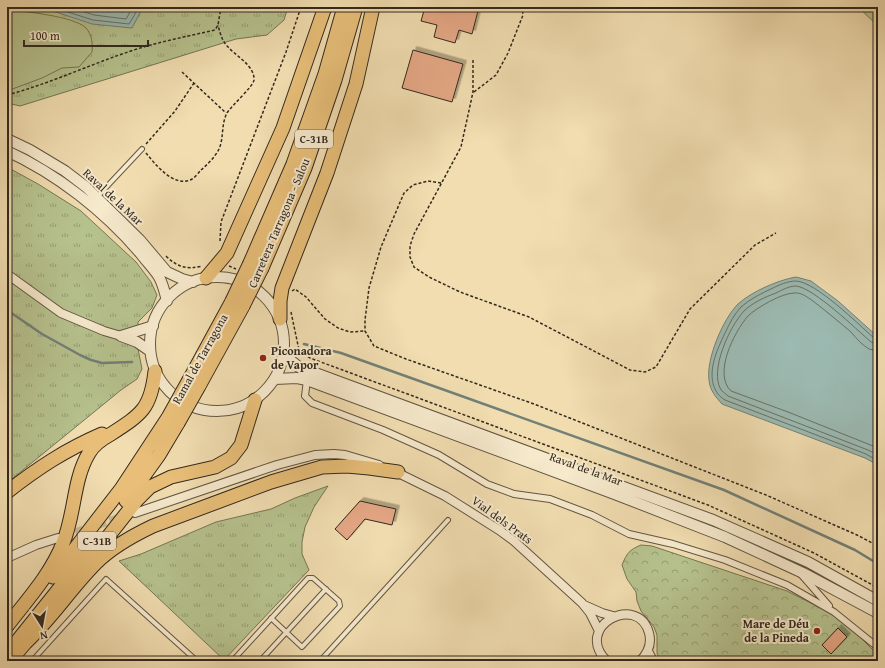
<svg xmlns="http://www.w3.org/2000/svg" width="885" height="668" viewBox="0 0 885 668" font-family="'Gentium Book Plus',serif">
  <defs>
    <pattern id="grass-tufts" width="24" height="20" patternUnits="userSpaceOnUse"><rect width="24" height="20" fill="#b6c28e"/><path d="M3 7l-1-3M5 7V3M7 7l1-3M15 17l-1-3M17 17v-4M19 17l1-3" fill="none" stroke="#959e73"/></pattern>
    <pattern id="park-crowns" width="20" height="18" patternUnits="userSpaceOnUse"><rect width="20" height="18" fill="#b6c28e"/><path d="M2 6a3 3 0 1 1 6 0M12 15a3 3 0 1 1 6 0" fill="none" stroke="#959e73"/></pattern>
    <filter id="shadow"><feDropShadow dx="3.5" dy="-3.5" stdDeviation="0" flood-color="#0004"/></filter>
  </defs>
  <rect width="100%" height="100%" fill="#f1ddb0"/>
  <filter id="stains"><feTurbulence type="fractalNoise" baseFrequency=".005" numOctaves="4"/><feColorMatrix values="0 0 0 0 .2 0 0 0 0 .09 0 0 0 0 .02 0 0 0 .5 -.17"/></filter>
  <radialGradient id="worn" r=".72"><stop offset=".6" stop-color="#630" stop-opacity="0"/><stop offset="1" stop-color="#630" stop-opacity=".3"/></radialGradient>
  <path fill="url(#grass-tufts)" stroke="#747656" d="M7,7h281l-4,13 -17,15 -31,4 -216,67 -13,-3z
    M858,7h20v19z
    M7,167l31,17 43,27 55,51 15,20 6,13 -5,13 -14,14v27l4,20 -5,10 -16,11 -114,93z
    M328,486l-14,21 -9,20 -3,15v12l7,16 -85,90 -105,-99 22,-7 75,-32 55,-13 24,-11z"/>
  <path fill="url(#park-crowns)" stroke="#747656" d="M641,545l11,1 135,45 54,27 37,37v6h-218l-3,-8v-18l-3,-8 -13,-16 -4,-10 -1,-9 -9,-13 -5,-14c5,-12 7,-15 19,-20z"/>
  <path fill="#b6c28e" stroke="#747656" d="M7,9c18,3 67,7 79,19 6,7 7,16 6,24l-13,15 -17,1 -20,10 -35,13z"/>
  <path fill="#9cbab2" stroke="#728077" d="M26,7h117l-11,21 -40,-4 -42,-14z
    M796,277l15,4 27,20 40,36v128l-13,-7 -143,-54c-6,-7 -12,-13 -13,-24 -3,-21 14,-61 29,-76 13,-12 40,-24 58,-27z"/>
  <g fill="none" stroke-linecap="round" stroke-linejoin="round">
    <path stroke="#677268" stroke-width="1" d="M52,7l41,13 36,4 5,-8 4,-9
      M69,7l25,8 32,4 7,-12
      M88,7l8,2 27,3 3,-5
      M878,339l-4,-1c-16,-14 -58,-56 -78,-57 -8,0 -17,4 -23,7 -11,5 -23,11 -32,19 -7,7 -12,18 -16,26 -8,17 -19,40 -9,58 2,4 6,7 9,9l141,54 12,7
      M878,345l-7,-3c-15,-13 -57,-54 -75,-56 -7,0 -14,4 -20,7 -11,4 -24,10 -32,18 -14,15 -35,59 -23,79 2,2 5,4 7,6l140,54 10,5
      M878,351c-3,-1 -6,-1 -9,-2 -7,-4 -13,-11 -18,-17 -13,-11 -25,-21 -38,-31 -6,-4 -12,-9 -19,-8 -12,0 -38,15 -46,23 -14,16 -35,58 -17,75l57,21 90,36"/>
    <path stroke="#728077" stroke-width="2.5" d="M7,310l35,24 38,21 11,5 11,3 30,-1
      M304,344l37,9 383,137 131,60 23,14"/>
  </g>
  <path fill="#e5a785" stroke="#32291f" filter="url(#shadow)" d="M425,7h54l-7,27 -13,-4 -4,13 -21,-6 3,-12 -16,-4z
    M413,50l50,14 -11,38 -50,-14z
    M360,501l36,8 -4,16 -27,-6 -18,21 -12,-11z
    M838,628l9,9 -16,17 -9,-9z"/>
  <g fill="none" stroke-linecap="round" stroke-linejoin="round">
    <path stroke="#cbb993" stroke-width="8" stroke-dasharray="8 4" stroke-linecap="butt" d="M64,536l58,-19"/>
    <g stroke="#625643" stroke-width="6">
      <path id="service" d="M97,197l45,-48
        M32,661l74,-82 91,82
        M234,661l1,-3 73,-80h5l26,23 1,5 -38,41 -31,-29
        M260,661l66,-72
        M320,661l128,-141
        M597,661l3,-8"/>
    </g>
    <g stroke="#625643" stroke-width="8">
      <path id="pedestrian" d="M307,380l-2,16 7,7 71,27 56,25 48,29 27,10 36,5 42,16 37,19 44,10 52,16 62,25 47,27 41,33 3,-3
        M801,574l28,32"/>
    </g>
    <g stroke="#625643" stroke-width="10">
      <path id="minor" d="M7,274l54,39 43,18 17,5
        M394,471l51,25 54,34 15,11 68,62 8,10 9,18
        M135,513l142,-48 38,-10 19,-1 11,1 34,10
        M7,558l29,-13 22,-7
        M584,605l18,8 11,3
        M648,651l5,10
        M607,661c-35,-34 31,-69 42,-28 3,11 -1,20 -9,28"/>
    </g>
    <g stroke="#625643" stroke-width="12">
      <path id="tertiary" d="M7,139l23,11 35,21 21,16 54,53 27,32 15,7 11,3
        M7,151c50,23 97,60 133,102 6,8 14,16 19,24 4,7 6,16 8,24
        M150 344a67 67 0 1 1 134 0a67 67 0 1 1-134 0Z
        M121,336l32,-10
        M121,336l16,6 13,9
        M284,353l6,7 9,7 414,153 95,42 70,39
        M275,379l22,-1 10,2 305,113 113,44 78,36 75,40"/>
    </g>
    <g stroke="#32291f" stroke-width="15">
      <path id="trunk" d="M250,263l43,-99 32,-90 19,-67
        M262,268l43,-100 30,-88 21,-73
        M206,278l21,-25 56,-125 42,-121
        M280,319v-18l2,-13 45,-115 29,-89 17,-77
        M189,380l43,-79
        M199,386l44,-80
        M7,492c31,-24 58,-42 95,-58
        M126,501l33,-46 19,-32
        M88,562l49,-62 13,-13 21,-10 44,-10 16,-9 10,-13 14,-45
        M53,577l68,-88 48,-73
        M7,626c20,-26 44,-52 56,-83 12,-28 10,-64 26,-90 5,-9 13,-14 22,-19 31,-20 40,-26 44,-63
        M14,645l77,-96
        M22,646c28,-25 48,-57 74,-83 16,-16 36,-27 57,-37l118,-44 51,-15 25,-1 22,2 29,4
        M10,661l17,-20"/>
    </g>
    <path stroke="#32291f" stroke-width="1.5" stroke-dasharray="3 2" stroke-linecap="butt" d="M473,60v32l-12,55 -47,87 -4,12v11l4,10 15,10 31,15 69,25 101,53 15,2 11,-5 34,-58 65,-64 21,-12
      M182,72l44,41
      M474,92l22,-17 12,-22 15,-38 -1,-8
      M7,95c45,-12 86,-32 130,-46 26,-8 52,-13 78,-19l3,-5 3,-18
      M146,144l29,-33 19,-28
      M146,153c9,11 27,34 44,27 4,-1 8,-7 11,-10 6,-5 14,-13 18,-21 5,-11 2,-25 8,-36 5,-8 26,-26 27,-33 1,-14 -18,-24 -26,-33 -6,-6 -8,-14 -10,-22
      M441,183l-13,-2 -15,4 -9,8 -23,54 -12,41 -4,32v11l9,15 32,13 128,45 232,91 91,40 21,11
      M220,241l1,-19 65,-170 15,-45
      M166,256c11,11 21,14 36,10
      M229,266l7,3
      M292,291l3,-2 11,8 19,22 13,9 12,4 15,-1
      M291,312l8,38 11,8 398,147 106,48 64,35"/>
    <use href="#service" stroke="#f6e9cc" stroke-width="4"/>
    <use href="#pedestrian" stroke="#f6e9cc" stroke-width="6"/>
    <use href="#minor" stroke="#f6e9cc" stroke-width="8"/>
    <use href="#tertiary" stroke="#f6e9cc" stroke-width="10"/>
    <use href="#trunk" stroke="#e8be78" stroke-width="13"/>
    <g stroke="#32291f" stroke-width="15" stroke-linecap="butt">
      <path id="trunk-bridge" d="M232,301l18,-38
        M243,306l19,-38
        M169,416l20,-36
        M178,423l21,-37"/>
    </g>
    <use href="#trunk-bridge" stroke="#e8be78" stroke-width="13"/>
  </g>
  <g fill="#8f2418" stroke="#f6e9cc" stroke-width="1.5">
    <circle cx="263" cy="358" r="4"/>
    <circle cx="817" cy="631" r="4"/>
  </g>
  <g text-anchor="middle" stroke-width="4" stroke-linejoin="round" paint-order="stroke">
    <g fill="#f6e9cc" stroke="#6d6353" stroke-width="1">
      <rect x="295" y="130" width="38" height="18" rx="3"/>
      <rect x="78" y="532" width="38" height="18" rx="3"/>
    </g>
    <g font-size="11" font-weight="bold" fill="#32291f">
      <text x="314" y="143">C-31B</text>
      <text x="97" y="545">C-31B</text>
    </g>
    <g font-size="12" fill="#32291f" stroke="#f6e9cc">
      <text transform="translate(113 197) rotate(43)" y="4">Raval de la Mar</text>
      <text transform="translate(279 223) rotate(-67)" y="4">Carretera Tarragona - Salou</text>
      <text transform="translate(200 359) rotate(-61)" y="4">Ramal de Tarragona</text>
      <text transform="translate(586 469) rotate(20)" y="4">Raval de la Mar</text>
      <text transform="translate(502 520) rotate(36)" y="4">Vial dels Prats</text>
    </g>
    <g font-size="12" font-weight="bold" fill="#32291f" stroke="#f6e9cc" text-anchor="start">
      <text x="271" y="355">Piconadora<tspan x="271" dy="14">de Vapor</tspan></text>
      <text x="809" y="628" text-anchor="end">Mare de Déu<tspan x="809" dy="14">de la Pineda</tspan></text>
    </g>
  </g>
  <rect width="885" height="668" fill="none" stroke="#f1ddb0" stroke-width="24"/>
  <rect x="8" y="8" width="869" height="652" fill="none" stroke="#32291f" stroke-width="2"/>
  <rect x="12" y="12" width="861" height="644" fill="none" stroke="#32291f"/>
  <g transform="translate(42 626) rotate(169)" stroke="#f6e9cc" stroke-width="3" paint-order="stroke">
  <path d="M0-3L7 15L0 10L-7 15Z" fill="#32291f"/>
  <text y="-6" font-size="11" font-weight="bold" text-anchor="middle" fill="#32291f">N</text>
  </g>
  <path d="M24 40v6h124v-6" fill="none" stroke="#32291f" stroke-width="2"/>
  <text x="30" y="40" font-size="12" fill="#32291f" stroke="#f6e9cc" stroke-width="3" paint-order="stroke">100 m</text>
  <rect width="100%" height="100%" filter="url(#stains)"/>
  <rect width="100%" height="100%" fill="url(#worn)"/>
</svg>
